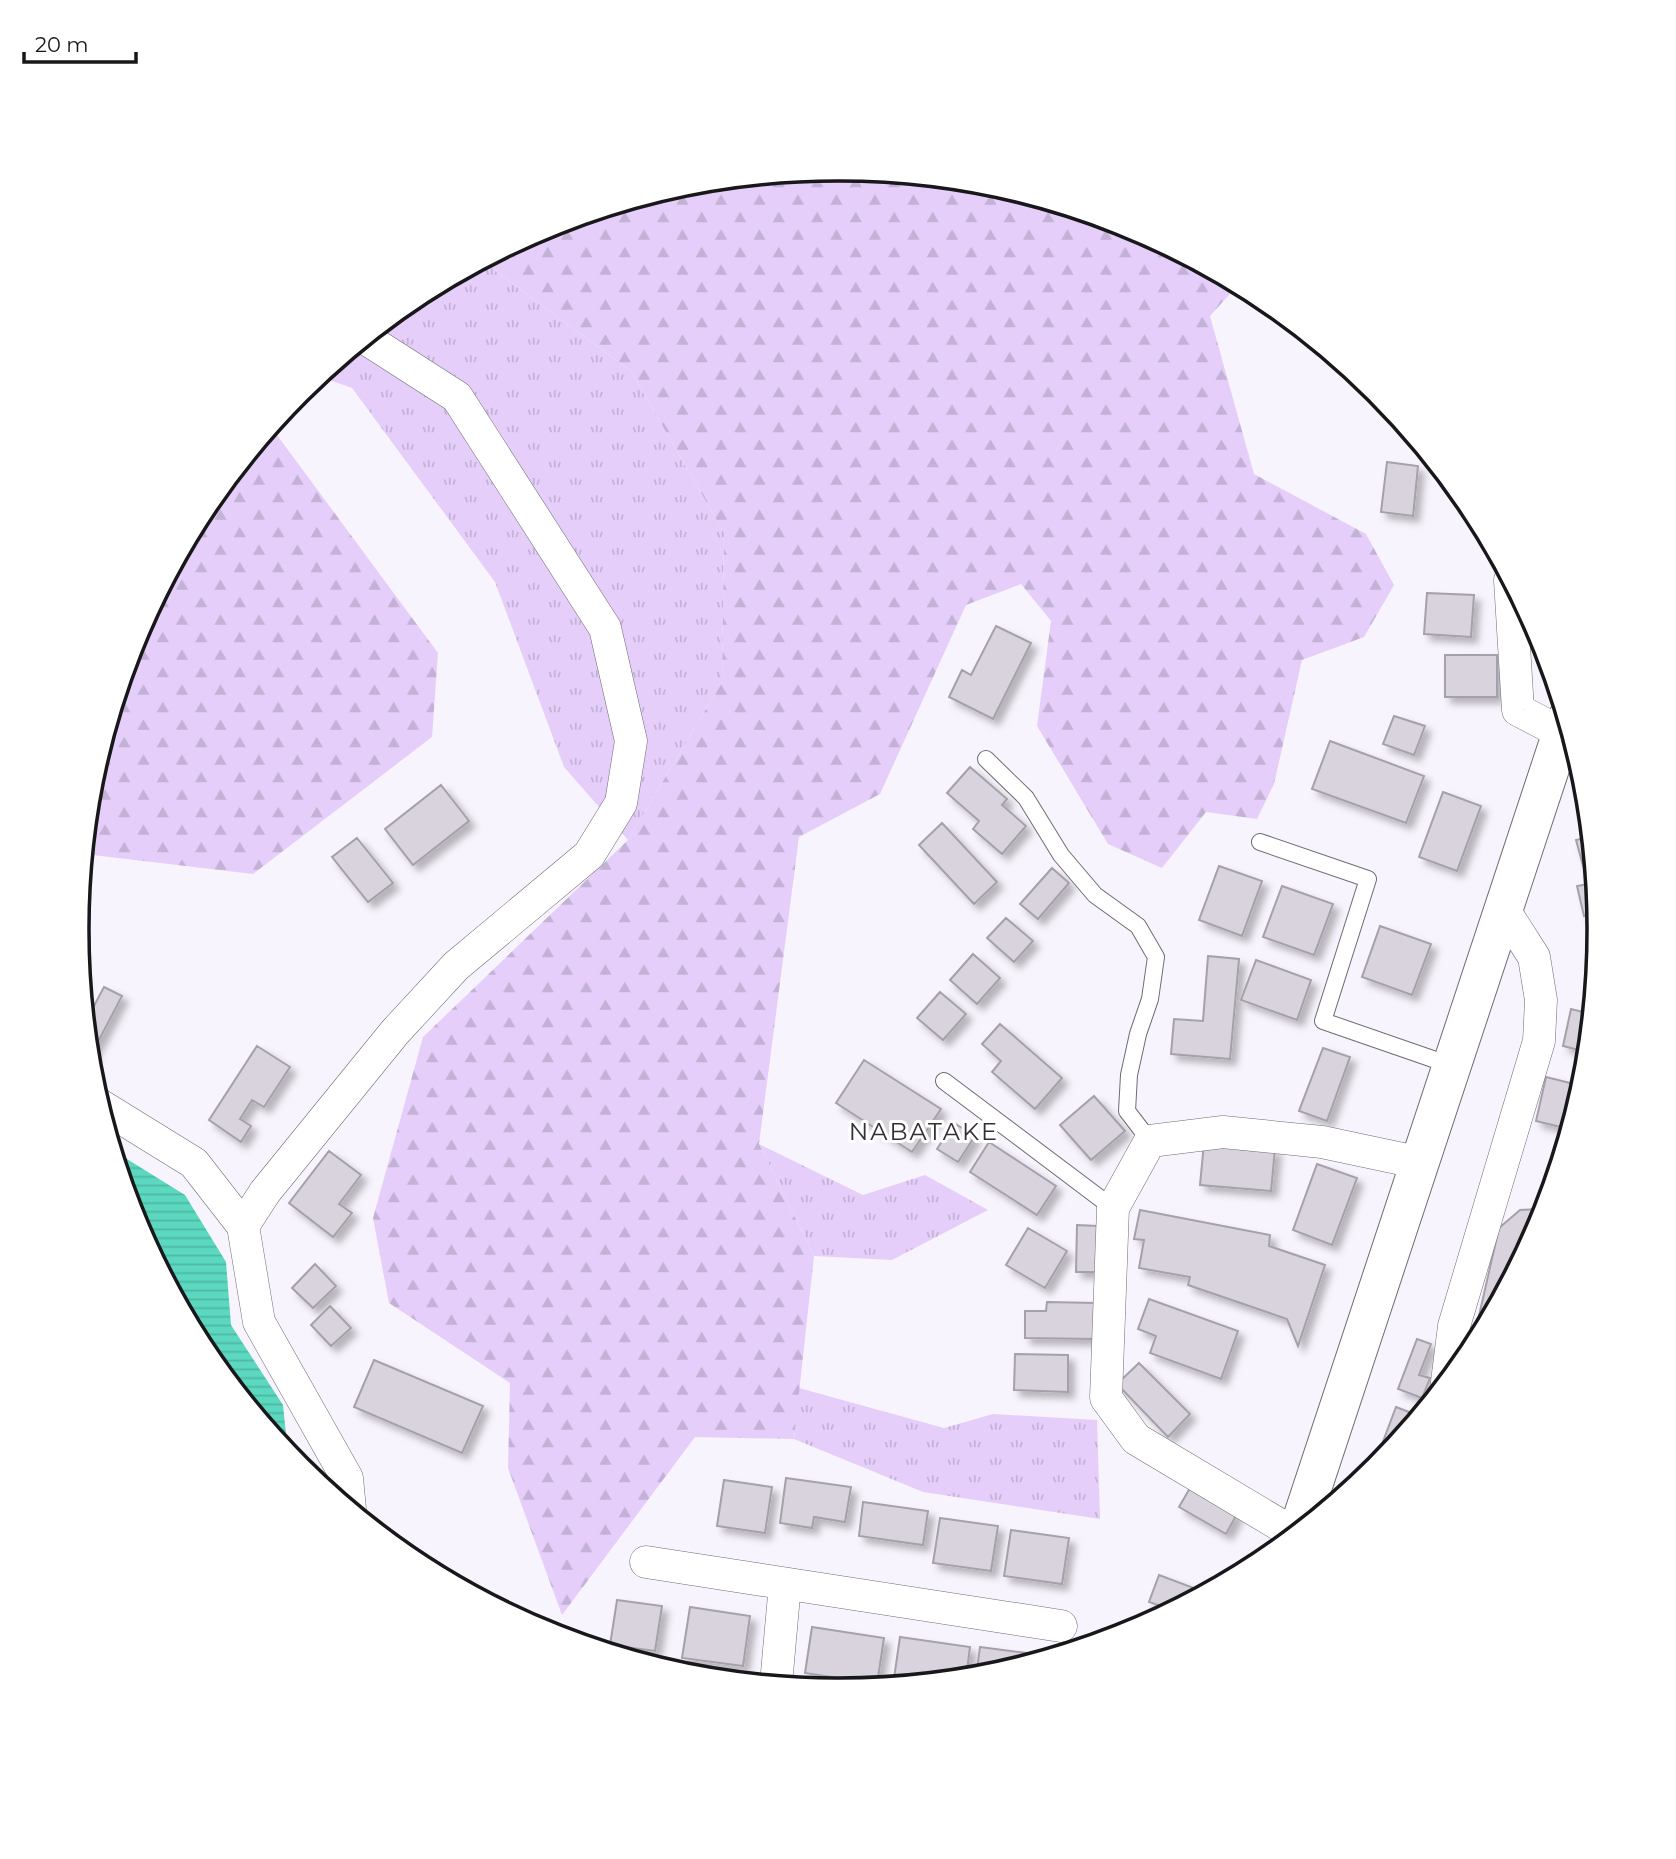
<svg xmlns="http://www.w3.org/2000/svg" width="1676" height="1859" viewBox="0 0 1676 1859" font-family="Montserrat,sans-serif">
  <defs>
    <pattern id="grass-tufts" width="24" height="20" patternUnits="userSpaceOnUse" patternTransform="scale(1.75)"><rect width="24" height="20" fill="#e5cffa"/><path d="M3 7l-1-3M5 7V3M7 7l1-3M15 17l-1-3M17 17v-4M19 17l1-3" fill="none" stroke="#c4b1d6"/></pattern>
    <pattern id="forest-firs" width="22" height="20" patternUnits="userSpaceOnUse" patternTransform="scale(1.75)"><rect width="22" height="20" fill="#e5cffa"/><path d="M5 1l3.5 6h-7zM16 11l3.5 6h-7z" fill="#c4b1d6"/></pattern>
    <pattern id="water-rules" width="6" height="5" patternUnits="userSpaceOnUse" patternTransform="scale(1.75)"><rect width="6" height="5" fill="#5bd8bf"/><path d="M0 2.5h6" fill="none" stroke="#4eb9a4"/></pattern>
    <filter id="shadow"><feDropShadow dx="6" dy="6" stdDeviation="3.5" flood-color="#0004"/></filter>
  </defs>
  <rect width="100%" height="100%" fill="#f8f4fd"/>
  <path fill="url(#grass-tufts)" d="M482,261l149,110 93,162 -2,149 -94,158 -64,-73 -69,-185 -143,-194 -34,-12 98,-79z
    M759,1144l104,51 62,-20 63,35 -96,50 -78,-4z
    M799,1388l145,40 49,-14 104,6 3,99 -177,-27 -129,-53z"/>
  <path fill="url(#forest-firs)" d="M838,169l149,14 143,44 108,58 -28,31 44,158 112,60 28,51 -30,52 -62,23 -28,124 -17,35 -51,-7 -44,56 -54,-24 -71,-118 14,-105 -30,-37 -55,21 -86,189 -81,43 -40,307 55,112 -20,183 -99,-2 -133,178 -54,-147 2,-85 -121,-80 -16,-85 50,-181 205,-197 94,-158 2,-149 -93,-162 -149,-110 65,-35 143,-43z
    M271,427l167,226 -6,84 -179,137 -169,-20 8,-73 43,-143 70,-132z"/>
  <path fill="url(#water-rules)" d="M114,1151l71,44 41,67 5,63 52,80 5,48 -83,-101 -70,-132z"/>
  <path fill="#d8d3dc" stroke="#a5a0a9" stroke-width="2" filter="url(#shadow)" d="M1387,462l31,4 -5,50 -32,-4z
    M1427,593l47,2 -3,42 -47,-3z
    M996,626l35,17 -38,76 -44,-22 13,-27 9,5z
    M1445,655h52v42h-52z
    M1394,716l31,10 -11,29 -31,-11z
    M1330,741l94,35 -18,47 -94,-34z
    M970,767l37,32 -5,6 24,21 -24,28 -29,-25 6,-8 -32,-28z
    M441,785l28,36 -56,44 -28,-36z
    M1443,792l38,14 -24,65 -38,-14z
    M942,823l55,59 -23,22 -55,-59z
    M1590,837l7,76 -13,3 -7,-30 11,-2 -12,-44z
    M357,838l36,45 -25,19 -36,-45z
    M1219,866l43,15 -20,55 -43,-16z
    M1052,868l17,15 -31,36 -18,-15z
    M1282,886l51,18 -19,51 -51,-18z
    M1006,918l27,23 -19,21 -27,-24z
    M1380,926l51,18 -19,51 -50,-18z
    M973,954l27,24 -23,26 -27,-24z
    M1208,956l31,3 -9,100 -59,-5 3,-35 29,2z
    M1256,960l55,20 -14,40 -56,-20z
    M104,987l18,9 -32,61 -4,-36z
    M940,992l26,22 -23,26 -26,-22z
    M1571,1009l20,5 -4,38 -24,-6z
    M1000,1024l62,54 -27,31 -43,-37 9,-11 -19,-17z
    M257,1046l33,21 -26,40 -12,-7 -12,19 11,7 -10,16 -32,-22z
    M1323,1048l27,9 -23,64 -28,-10z
    M864,1060l77,49 -29,43 -76,-49z
    M1546,1077l36,9 -13,43 -33,-8z
    M1094,1096l31,35 -34,29 -31,-35z
    M954,1123l21,13 -17,26 -21,-13z
    M989,1142l67,44 -19,29 -67,-43z
    M1204,1143l71,6 -4,42 -71,-6z
    M329,1151l32,24 -22,29 13,9 -19,24 -44,-34z
    M1317,1164l40,14 -25,67 -39,-15z
    M1539,1209l5,3 -3,9 -54,101 -9,-2 21,-92 21,-18z
    M1140,1210l130,25 -1,11 56,19 -27,81 -11,-27 -99,-34 2,-8 -51,-9 5,-28 -10,-1z
    M1077,1225l21,1 -1,46h-21z
    M1028,1228l39,23 -22,37 -39,-23z
    M315,1264l21,22 -23,22 -21,-20z
    M1149,1299l89,32 -17,48 -71,-26 6,-17 -18,-7z
    M1047,1302l50,1 -1,36 -71,-1v-27h21z
    M330,1306l21,22 -20,18 -20,-21z
    M1417,1339l14,5 -12,31 11,3 -8,20 -24,-9z
    M1015,1354l53,1v37l-54,-2z
    M374,1360l109,46 -21,47 -108,-46z
    M1139,1363l51,51 -22,23 -51,-53z
    M1396,1407l23,9 -44,53 -2,-1z
    M786,1478l65,9 -6,35 -31,-5 -2,11 -32,-5z
    M724,1480l48,7 -7,46 -48,-7z
    M1190,1488l47,26 -11,20 -47,-27z
    M863,1502l65,9 -5,34 -64,-9z
    M940,1518l58,8 -7,45 -58,-8z
    M1011,1530l58,8 -7,46 -58,-8z
    M1159,1575l40,15 -3,7 -24,13 -23,-8z
    M617,1600l45,6 -7,45 -45,-6z
    M690,1607l60,9 -7,50 -61,-8z
    M812,1627l72,11 -7,46 -72,-11z
    M900,1637l70,10 -4,31 -73,7z
    M980,1647l70,9 -74,21z"/>
  <g fill="none" stroke-linecap="round" stroke-linejoin="round">
    <g stroke="#6f6b73" stroke-width="18">
      <path id="service" d="M986,759l40,39 35,57 34,40 43,31 18,31 -6,42 -12,35 -9,41 -2,36 23,30
        M1260,842l108,37 -45,142 130,45
        M944,1081l169,127"/>
    </g>
    <g stroke="#6f6b73" stroke-width="33">
      <path id="minor" d="M1510,580l8,130 44,23
        M100,1105l94,58 49,63 16,96 88,156 3,31
        M243,1226l22,-34 130,-160 61,-66 133,-111 32,-52 10,-62 -26,-113 -148,-231 -92,-59
        M1447,1382l7,-56 85,-285 2,-41 -7,-43 -30,-47
        M1295,1534l-159,-95 -30,-41 7,-190 37,-67 73,-9 99,10 99,21
        M646,1562l415,64
        M776,1684l9,-100"/>
    </g>
    <g stroke="#6f6b73" stroke-width="40">
      <path id="tertiary" d="M1298,1531l268,-811"/>
    </g>
    <use href="#service" stroke="#fff" stroke-width="16"/>
    <use href="#minor" stroke="#fff" stroke-width="32"/>
    <use href="#tertiary" stroke="#fff" stroke-width="38"/>
  </g>
  <g text-anchor="middle" stroke-width="6" stroke-linejoin="round" paint-order="stroke">
    <g font-size="24" letter-spacing="2" fill="#322e35" stroke="#fff">
      <text x="924" y="1140">NABATAKE</text>
    </g>
  </g>
  <path d="M0 0H1676V1859H0ZM837 181H839A748 748 0 0 1 1587 929V930A748 748 0 0 1 839 1678H837A748 748 0 0 1 89 930V929A748 748 0 0 1 837 181Z" fill="#fff" fill-rule="evenodd"/>
  <path fill="none" stroke="#18171a" stroke-width="3.5" d="M837 181H839A748 748 0 0 1 1587 929V930A748 748 0 0 1 839 1678H837A748 748 0 0 1 89 930V929A748 748 0 0 1 837 181Z"/>
  <path d="M24 52v10h112v-10" fill="none" stroke="#18171a" stroke-width="3.5"/>
  <text x="35" y="52" font-size="21" fill="#18171a" stroke="#ffffff" stroke-width="5" paint-order="stroke">20 m</text>
</svg>
